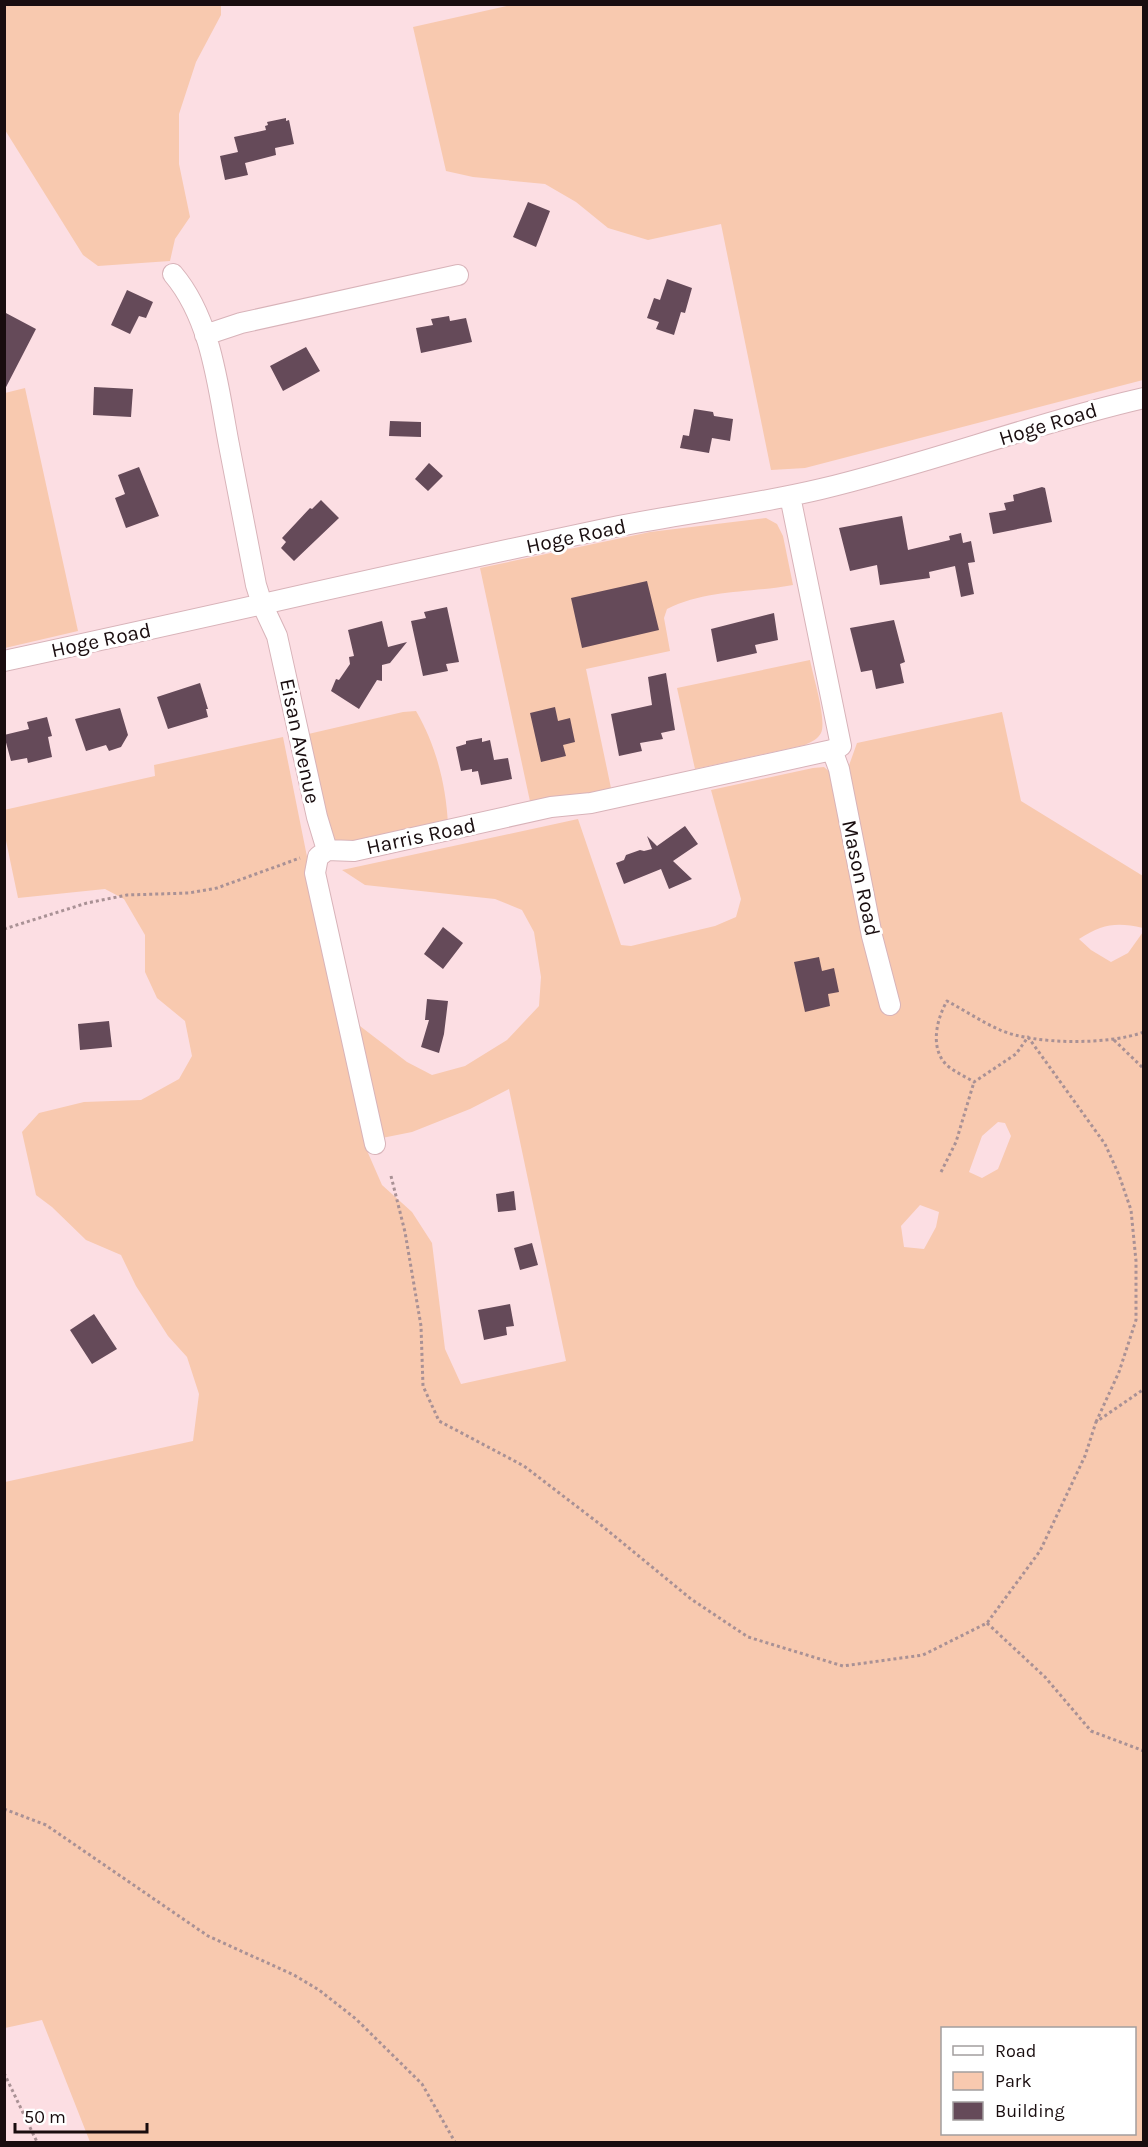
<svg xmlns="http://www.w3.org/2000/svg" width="1148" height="2147" viewBox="0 0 1148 2147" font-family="Karla,sans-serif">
  <rect width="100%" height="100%" fill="#fcdee3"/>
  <path fill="#f8c9af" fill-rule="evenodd" d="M4,5h217v10l-25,47 -17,52v50l11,53 -15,22 -5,22 -72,5 -15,-11 -78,-125z
    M511,5h632v375l-338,88 -34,2 -50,-246 -73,16 -40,-12 -32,-26 -31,-18 -72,-7 -27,-6 -33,-144z
    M25,388l53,243 -73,17v-255z
    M766,518l11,6 6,12 10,49c-42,8 -86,4 -126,24l-3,9 6,33 -84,18 25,119 -80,18 -51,-238 170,-36z
    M810,660c3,16 17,60 11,73 -3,6 -10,9 -16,12l-110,24 -18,-81z
    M416,711c20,34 30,74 32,113l-109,21 -11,-10 -24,-100 99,-23z
    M1002,712l19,89 122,75v52c-27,-6 -40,-4 -64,11l12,11 20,12 17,-9 15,-21v1210h-1053l-48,-122 -37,8v-546l188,-41 6,-47 -12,-37 -19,-21 -32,-50 -15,-31 -35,-15 -34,-33 -16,-12 -14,-63 17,-19 45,-11 57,-2 38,-21 13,-23 -7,-35 -28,-23 -12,-26v-37l-21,-36 -19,-10 -87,9 -13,-62 -1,-26 151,-34 -1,-11 129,-28 82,409 17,39 30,27 20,31 13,106 16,35 105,-23 -57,-272 -39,20 -58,23 -30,6 -26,-115 51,39 25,13 33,-9 42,-26 32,-34 2,-29 -7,-45 -12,-22 -27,-11 -130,-14 -23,-15 236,-51 43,126 10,1 84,-20 21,-9 5,-18 -30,-109 102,-22 11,-1 8,7 15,-3 10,-28zM998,1122l7,1 6,13 -13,33 -16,9 -13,-6 13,-36zM920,1205l19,7 -3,15 -12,22 -20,-2 -3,-21zM942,2028h192v106h-192z"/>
  <path fill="#654a59" d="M286,118v3l3,-1 5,24 -19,4 1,7 -31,8 3,12 -23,5 -5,-24 18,-4 -4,-15 32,-7 -1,-4 3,-1 -1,-3z
    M528,202l22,9 -14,36 -23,-10z
    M667,279l25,9 -7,25 -4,-1 -7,23 -18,-6 3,-7 -12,-4 7,-20 6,2z
    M127,290l26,12 -7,16 -7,-2 -9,18 -19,-9z
    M4,312l32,17 -32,62z
    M449,316l1,5 16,-3 6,24 -51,11 -5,-25 17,-3 -2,-6z
    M306,347l14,24 -37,20 -13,-25z
    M94,387l39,2 -2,28 -38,-2z
    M694,409l19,3 1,4 19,3 -3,22 -18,-3 -3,15 -29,-5 3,-13 6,1z
    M390,421l31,1v15l-32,-1z
    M429,463l14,13 -15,15 -13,-12z
    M139,467l20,49 -33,12 -11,-30 10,-4 -7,-19z
    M1042,487l3,1 7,34 -59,12 -4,-21 17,-3 -2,-7 10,-2 -1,-6z
    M321,500l18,18 -45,43 -13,-13 5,-6 -4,-4 28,-30 2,1z
    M902,516l6,34 42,-10 -1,-4 12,-3 2,10 8,-2 4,21 -7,1 6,31 -13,3 -6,-31 -26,6 1,6 -50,7 -3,-20 -27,6 -11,-43z
    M647,581l12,49 -77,18 -11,-50z
    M447,607l12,55 -13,2 2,7 -25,5 -12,-55 15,-3 -2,-6z
    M774,613l4,27 -23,5 2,8 -40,9 -6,-33z
    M894,620l11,42 -5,2 4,19 -28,6 -4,-19 -11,2 -11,-44z
    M382,621l6,26 19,-5 -17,21 -8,2v16l-5,-1 -18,29 -28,-18 5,-12 3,1 11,-16 -1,-7 5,-1 -6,-26z
    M666,673l9,57 -14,3 2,6 -23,4 2,8 -23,5 -8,-42 41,-9 -4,-28z
    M200,683l8,26h-2l2,8 -40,12 -11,-32z
    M555,707l3,14 12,-3 5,24 -12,3 3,11 -25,6 -11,-49z
    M120,708l8,27 -7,12 -12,4 -3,-6 -20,6 -11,-32z
    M47,717l5,19 -4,1 4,20 -24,6 -1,-5 -16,3 -7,-26 25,-6 -2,-7z
    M482,738v4l8,-2 4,20 14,-2 4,21 -31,6 -3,-14 -6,1v-3l-11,2 -5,-24 10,-3v-3z
    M685,826l13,18 -25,17 19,18 -23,10 -8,-20 -37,15 -8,-21 8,-3 2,-5 14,-5 4,1 8,-2 -5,-13 10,10z
    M443,927l20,16 -20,26 -19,-15z
    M819,957l3,14 12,-3 5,24 -11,2 2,12 -25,6 -11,-50z
    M427,999l21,2 -4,33 -5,19 -18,-6 8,-27h-4z
    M109,1021l3,26 -32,3 -2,-26z
    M514,1191l2,19 -18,2 -2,-18z
    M532,1243l6,22 -18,5 -6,-22z
    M510,1304l4,22 -8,1 1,8 -23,5 -6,-30z
    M94,1314l23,35 -25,15 -22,-34z"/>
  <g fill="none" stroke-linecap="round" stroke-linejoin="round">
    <g stroke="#d8b3b9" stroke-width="22">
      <path id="minor" d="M173,274c39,46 45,114 56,171 9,47 18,93 27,140l6,19 15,32 40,181 10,33
        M205,335l36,-12 217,-48
        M4,661c205,-44 410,-92 615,-135 67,-13 135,-21 202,-37 109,-26 214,-66 323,-91
        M832,750l7,19 33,167 18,69
        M327,850l27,1 197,-44 40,-4 241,-53 9,-4 -51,-250
        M327,850l-9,7 -3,16 60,271"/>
    </g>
    <path stroke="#a99195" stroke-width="3" stroke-dasharray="3 3" stroke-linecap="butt" d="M4,929l83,-26 40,-8 62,-2 28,-5 83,-30
      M1114,1040l30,29
      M941,1172l15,-30 18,-60
      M391,1176l14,56 16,94 2,60 16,35 85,45 77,59 90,74 57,38 95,29 80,-11 64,-32 53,-72 45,-95 11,-34 48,-33
      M1096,1422l23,-50 17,-52v-59l-5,-51 -12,-35 -14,-31 -77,-107 -12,17 -42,28c-8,-5 -17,-9 -25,-15 -20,-16 -13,-47 -2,-66 17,9 35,21 53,29 35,15 109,15 144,2
      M987,1623l58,54 46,54 53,20
      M4,1809l42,16 162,111 86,39 25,15 37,29 66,65 33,58
      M4,2073l33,69"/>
    <use href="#minor" stroke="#fff" stroke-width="20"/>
  </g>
  <g text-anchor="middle" stroke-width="6" stroke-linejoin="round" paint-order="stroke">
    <g font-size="21" fill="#190d0f" stroke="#fff">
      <text transform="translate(1048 424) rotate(-17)" y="7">Hoge Road</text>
      <text transform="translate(576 536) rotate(-12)" y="7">Hoge Road</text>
      <text transform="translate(101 640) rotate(-12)" y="7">Hoge Road</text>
      <text transform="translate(300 741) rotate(78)" y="7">Eisan Avenue</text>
      <text transform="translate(421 836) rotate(-12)" y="7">Harris Road</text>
      <text transform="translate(861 878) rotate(78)" y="7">Mason Road</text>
    </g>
  </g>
  <rect width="1148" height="2147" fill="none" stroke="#190d0f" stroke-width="12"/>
  <rect x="941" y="2027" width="195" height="108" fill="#ffffff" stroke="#a39e9f" stroke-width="1.5"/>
  <rect x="953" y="2046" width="30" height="9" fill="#ffffff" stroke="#a39e9f" stroke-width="1.5"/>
  <text x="995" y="2057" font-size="18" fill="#190d0f">Road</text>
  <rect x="953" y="2072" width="30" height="18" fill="#f8c9af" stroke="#a39e9f" stroke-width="1.5"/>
  <text x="995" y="2087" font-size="18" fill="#190d0f">Park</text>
  <rect x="953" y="2102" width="30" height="18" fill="#654a59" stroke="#a39e9f" stroke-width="1.5"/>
  <text x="995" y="2117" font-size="18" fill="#190d0f">Building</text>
  <path d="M15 2123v9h132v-9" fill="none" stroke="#190d0f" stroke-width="3"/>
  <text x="24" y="2123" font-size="18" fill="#190d0f" stroke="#ffffff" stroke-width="4.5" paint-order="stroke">50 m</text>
</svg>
